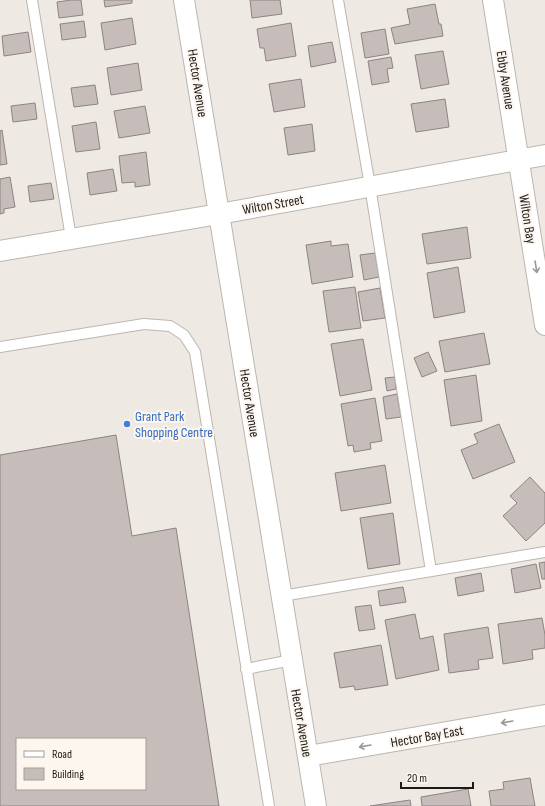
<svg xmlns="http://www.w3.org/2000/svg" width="545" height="806" viewBox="0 0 545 806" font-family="'Sofia Sans Condensed',sans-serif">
  <rect width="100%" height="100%" fill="#eee9e2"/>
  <path fill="#c6bdbb" stroke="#8c8482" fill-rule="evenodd" d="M71,0h10l2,15 -24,3 -2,-16z
    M104,0h28v3l-27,4z
    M250,0h30l2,14 -30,4z
    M435,4l4,20h2l2,12 -48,8 -4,-16 19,-4 -3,-15z
    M132,18l4,26 -31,6 -4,-27z
    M84,21l2,16 -24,3 -2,-16z
    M291,23l5,33 -30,5 -2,-13h-4l-3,-19z
    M385,29l4,25 -24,4 -4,-25z
    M28,32l3,20 -27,4 -2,-20z
    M332,42l4,20 -25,5 -3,-21z
    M443,51l6,33 -28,5 -6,-34z
    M391,57l2,11 -6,1 2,13 -17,3 -4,-24z
    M138,63l4,27 -31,5 -4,-27z
    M301,79l4,28 -31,5 -5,-28z
    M95,85l3,19 -24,3 -3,-19z
    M445,99l4,28 -33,5 -5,-28z
    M35,103l2,16 -24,3 -2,-16z
    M145,106l5,27 -31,5 -5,-27z
    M96,122l4,27 -24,3 -4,-26z
    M312,124l3,27 -27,4 -4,-27z
    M2,130l5,34 -7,1v-34z
    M146,152l4,33 -15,2v-5l-13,1 -3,-27z
    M113,169l4,22 -27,4 -3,-22z
    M10,177l5,30 -11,2v4l-4,1v-35z
    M51,183l3,16 -24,3 -2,-16z
    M467,227l4,31 -44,6 -5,-30z
    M331,241v5l17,-2 5,33 -41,7 -6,-39z
    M375,253l4,24 -15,3 -4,-25z
    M458,267l7,45 -31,6 -7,-45z
    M355,287l6,41 -32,4 -6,-41z
    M380,288l5,30 -22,3 -5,-29z
    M484,333l6,31 -45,8 -6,-31z
    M363,339l9,51 -32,6 -9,-52z
    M428,352l9,19 -15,6 -8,-19z
    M476,375l6,46 -31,5 -7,-46z
    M395,377l1,12 -9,2 -2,-13z
    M397,394l4,23 -15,2 -3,-22z
    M375,398l7,43 -12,2 1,6 -17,3 -1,-7 -5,1 -7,-42z
    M499,424l16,38 -42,17 -12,-29 17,-7 -4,-9z
    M116,435l16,101 44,-8 43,278h-219v-351zM17,739h128v50h-128z
    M385,465l6,38 -50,8 -6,-38z
    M530,477l15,16v30l-19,18 -23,-25 14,-13 -7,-7z
    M393,513l7,51 -32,5 -8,-51z
    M545,562v17h-3l-3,-16z
    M536,564l5,24 -26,5 -4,-24z
    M481,573l3,18 -26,5 -3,-18z
    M403,587l3,15 -26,4 -2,-15z
    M371,605l4,24 -16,2 -4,-24z
    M415,614l5,25 13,-3 6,34 -43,9 -11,-59z
    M542,618l3,17v13l-13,2 1,9 -30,5 -5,-40z
    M488,627l5,31 -15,2 1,9 -30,4 -5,-39z
    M381,645l7,40 -33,5 -1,-4 -14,2 -6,-35z
    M530,778l5,28h-44l-2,-15 15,-2 -1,-7z
    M468,789l3,17h-49l-1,-9z
    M410,800l1,6h-41z"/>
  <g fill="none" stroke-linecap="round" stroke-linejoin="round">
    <g stroke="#bbb6b0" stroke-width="12">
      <path id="service" d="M32,0l39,238
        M338,0l32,186 61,385
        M0,347l144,-23 26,2 14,9 11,17 74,454
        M282,596l263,-44
        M246,669l46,-9"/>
    </g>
    <g stroke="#bbb6b0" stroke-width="22">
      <path id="minor" d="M184,0l132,806
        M493,0l52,325
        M0,251l219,-37 326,-59
        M308,756l237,-41"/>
    </g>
    <use href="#service" stroke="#fff" stroke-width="10"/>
    <use href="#minor" stroke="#fff" stroke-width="20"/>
  </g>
  <defs><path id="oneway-shaft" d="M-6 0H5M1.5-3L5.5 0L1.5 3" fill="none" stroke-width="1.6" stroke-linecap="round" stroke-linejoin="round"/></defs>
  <g stroke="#999897">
    <use href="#oneway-shaft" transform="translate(536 267) rotate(81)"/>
    <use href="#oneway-shaft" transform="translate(507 722) rotate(170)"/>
    <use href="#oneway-shaft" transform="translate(365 746) rotate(170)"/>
  </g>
  <circle fill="#3f7fe0" stroke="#fcf6ef" stroke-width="1.5" cx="127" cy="424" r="4"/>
  <g text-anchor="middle" stroke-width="4" stroke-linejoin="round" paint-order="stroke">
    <g font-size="14" fill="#1c1a18" stroke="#fcf6ef">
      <text transform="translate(506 80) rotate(81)" y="5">Ebby Avenue</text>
      <text transform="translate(198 83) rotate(81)" y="5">Hector Avenue</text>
      <text transform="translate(273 204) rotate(-10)" y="5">Wilton Street</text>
      <text transform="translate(528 219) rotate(81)" y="5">Wilton Bay</text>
      <text transform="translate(250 403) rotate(81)" y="5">Hector Avenue</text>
      <text transform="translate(302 723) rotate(80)" y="5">Hector Avenue</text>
      <text transform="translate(427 736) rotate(-10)" y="5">Hector Bay East</text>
    </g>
    <g font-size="14" fill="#366cbe" stroke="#fcf6ef" text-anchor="start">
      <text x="135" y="421">Grant Park<tspan x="135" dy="16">Shopping Centre</tspan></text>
    </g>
  </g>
  <rect x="16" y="738" width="130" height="52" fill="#fcf6ef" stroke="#a29e99"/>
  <rect x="24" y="751" width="20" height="6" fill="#ffffff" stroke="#a29e99"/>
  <text x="52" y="758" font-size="12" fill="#1c1a18">Road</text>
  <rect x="24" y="768" width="20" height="12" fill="#c6bdbb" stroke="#a29e99"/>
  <text x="52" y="778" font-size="12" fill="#1c1a18">Building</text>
  <path d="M401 782v6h72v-6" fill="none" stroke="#1c1a18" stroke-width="2"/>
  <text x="407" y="782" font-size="12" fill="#1c1a18" stroke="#fcf6ef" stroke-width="3" paint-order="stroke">20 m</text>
</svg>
